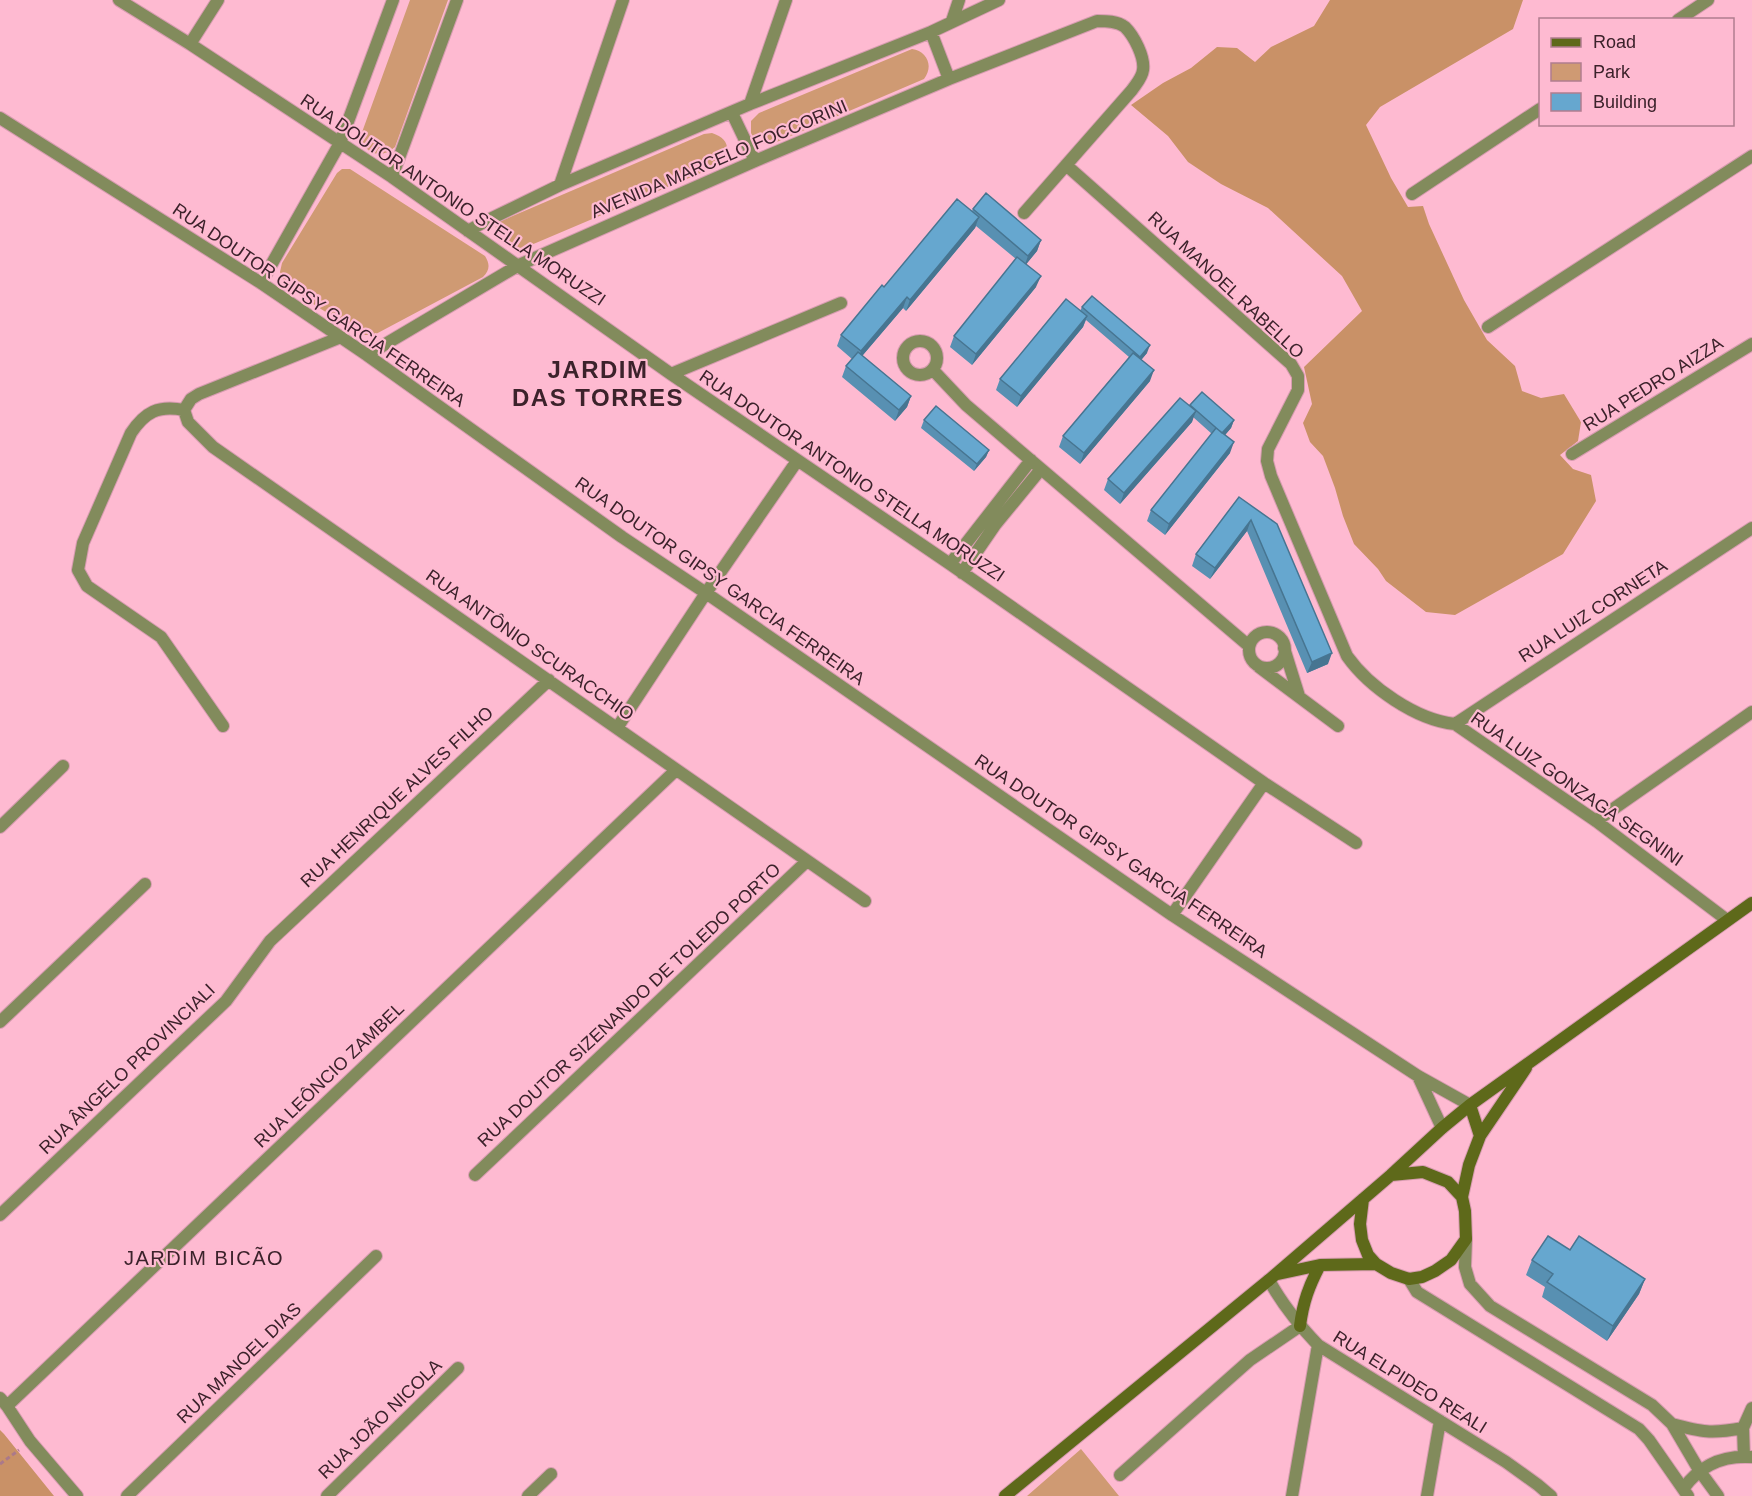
<svg xmlns="http://www.w3.org/2000/svg" width="1752" height="1496" viewBox="0 0 1752 1496" font-family="Helvetica,sans-serif">
  <rect width="100%" height="100%" fill="#febad1"/>
  <path fill="#cf9a73" d="M410,0h38l-53,147c-14,13 -32,7 -34,-12z
    M912,49c15,2 22,17 12,30l-152,65c-10,0 -16,-1 -21,-11v-12l8,-8z
    M712,133c18,6 18,17 10,31l-198,84c-12,0 -22,-3 -29,-14l1,-9 5,-4 203,-87z
    M342,169h8l135,87c5,8 5,14 -2,21l-109,58h-9l-8,-3 -72,-46 -5,-14 2,-9 55,-90z
    M1081,1449l38,47h-92z"/>
  <path fill="#c99167" d="M1330,0h193l-10,29 -133,78 -14,18 25,53 17,29 15,-1 6,18 35,76 23,40 28,26 7,25 19,7 23,-4 17,28 -3,19 -18,14 13,14 18,6 5,26 -33,53 -108,61 -29,-3 -40,-31 -8,-12 -24,-25 -11,-28 -8,-28 -12,-32 -13,-14 -7,-19 9,-19 -8,-37 58,-56 -20,-35 -74,-68 -47,-24 -33,-22 -20,-26 -37,-31 32,-22 28,-15 26,-21 20,1 18,14 16,-15 43,-21z
    M0,1430l4,4 50,62h-54z"/>
  <g fill="none" stroke-linecap="round" stroke-linejoin="round">
    <g stroke="#d79cb0" stroke-width="14">
      <path id="street" d="M119,0l71,44 202,133 279,197 279,190 314,219 92,60
        M1678,20l30,-20
        M952,21l7,-21
        M931,32l18,47
        M190,44l28,-44
        M750,104l36,-104
        M732,113l23,48
        M0,118l261,165 106,72 255,182 84,56 466,322 246,161 52,29
        M1066,165l225,199 7,12v14l-30,59 -1,12 4,15 76,180c22,31 69,64 108,68l141,97 131,99
        M392,177l65,-177
        M560,185l63,-185
        M1412,194l128,-85
        M468,231l16,-9 76,-37 190,-81 181,-72 68,-32
        M261,283l79,-140 53,-143
        M1488,327l264,-171
        M903 358a17 17 0 1 1 34 0a17 17 0 1 1-34 0Z
        M367,355l152,-90 236,-104 194,-82 148,-58c9,0 20,0 28,6 9,9 20,30 18,43 -1,8 -7,14 -11,20l-108,123
        M933,370l33,35 283,241
        M671,374l170,-71
        M184,410l4,12 25,25 652,454
        M184,410c-26,-5 -39,2 -53,23l-48,110 -5,27 9,16 74,51 62,89
        M184,410l7,-11 8,-5 142,-57
        M1572,454l180,-110
        M950,564l81,-104
        M962,573l33,-48 46,-56
        M1249 650a18 18 0 1 1 36 0a18 18 0 1 1-36 0Z
        M1284,648l15,48
        M1259,667l79,59
        M1455,724l297,-196
        M617,728l89,-135 91,-132
        M1596,821l156,-109
        M0,827l63,-61
        M1172,915l92,-132
        M0,1022l145,-138
        M1418,1076l24,52
        M475,1175l332,-314
        M0,1215l226,-214 44,-60 279,-261
        M1466,1239l-1,28 5,17 20,22 162,99 20,19 27,46 19,26
        M1409,1279l8,13 222,137 10,11 39,56
        M1269,1280c13,24 30,45 49,65l188,117 32,23 13,11
        M0,1398l7,8 23,35 47,55
        M7,1406l669,-636
        M1672,1424c30,8 39,10 71,4
        M1744,1457l-1,-29 9,-20
        M1120,1475l130,-115 50,-34
        M1683,1489c17,-24 40,-34 69,-32
        M127,1496l249,-240
        M327,1496l131,-128
        M528,1496l23,-22
        M1292,1496l26,-151
        M1427,1496l13,-75"/>
    </g>
    <g stroke="#d79cb0" stroke-width="14">
      <path id="secondary" d="M1470,1105l10,31
        M1391,1175l32,-3 25,10 14,15
        M1363,1199l-3,25 2,16 6,15 8,9 15,9 18,6 13,-2 13,-6 16,-11 15,-21 -1,-28 -3,-14 7,-32 11,-29 46,-68
        M1278,1274l42,-9 56,-1
        M1300,1326c3,-24 9,-40 20,-61
        M1005,1496l264,-216 122,-105 51,-47 28,-23 282,-202"/>
    </g>
    <path stroke="#ab798a" stroke-width="3" stroke-dasharray="4.5 3" stroke-linecap="butt" d="M0,1464l19,-14"/>
    <use href="#street" stroke="#828b5c" stroke-width="12"/>
    <use href="#secondary" stroke="#5e691a" stroke-width="12"/>
  </g>
  <path fill="#5890b2" d="M973,209l68,31 -4,11 -11,13 10,23 -64,78 -22,-18 4,-11 62,-77 -40,-33 -1,2 -69,83 -3,-3 -41,48 49,40 -4,11 -12,14 -53,-44 4,-11 6,-7 -15,-13 4,-11 43,-48 88,-76z
    M1082,307l65,46 -6,7 9,21 -70,83 -21,-17 4,-11 66,-79 -43,-37 -3,7 -66,80 -21,-17 4,-11 80,-68z
    M1190,405l44,15 -3,8 -6,7 5,18 -65,82 -18,-14 4,-11 61,-76 -19,-17 -1,5 -72,82 -16,-14 4,-11z
    M924,420l65,30 -3,7 -12,14 -53,-43z
    M1239,497l89,167 -21,9 -60,-142 -37,48 -18,-13 4,-12z
    M1570,1250l75,29 -6,15 -32,47 -65,-44 3,-10 -19,-12 6,-15z"/>
  <path fill="#477591" d="M979,217l-4,11 -69,83 4,-11z
    M1041,240l-4,11 -13,16 4,-11z
    M1041,276l-5,11 -64,78 4,-11z
    M907,297l-4,11 -46,54 4,-11z
    M1087,316l-4,11 -66,80 4,-11z
    M1150,345l-3,8 -10,12 3,-8z
    M1154,370l-4,11 -70,83 4,-11z
    M911,396l-4,11 -12,14 4,-11z
    M1196,411l-4,11 -72,82 4,-11z
    M1234,420l-3,8 -11,13 2,-8z
    M1234,442l-4,11 -65,82 4,-11z
    M989,450l-3,7 -12,14 3,-7z
    M1251,520l-4,11 -37,48 5,-11z
    M1332,653l-4,11 -21,9 5,-11z
    M1645,1279l-6,15 -32,47 6,-15z"/>
  <path fill="#66a7cf" stroke="#477591" stroke-width="1.5" d="M986,193l55,47 -13,16 -55,-47z
    M957,199l22,18 -69,83 -3,-3 -46,54 -20,-16 41,-50 2,2z
    M1017,257l24,19 -65,78 -22,-18z
    M1092,296l58,49 -10,12 -58,-50z
    M1066,299l21,17 -66,80 -21,-17z
    M858,352l53,44 -12,14 -53,-44z
    M1133,353l21,17 -70,83 -21,-17z
    M1202,392l32,28 -12,13 -32,-28z
    M1180,398l16,13 -72,82 -16,-14z
    M936,406l53,44 -12,14 -53,-44z
    M1216,428l18,14 -65,82 -18,-14z
    M1239,497l38,27 55,129 -20,9 -61,-142 -36,48 -19,-14z
    M1548,1236l22,14 9,-14 66,43 -32,47 -66,-44 6,-8 -21,-14z"/>
  <g text-anchor="middle" stroke-width="4.5" stroke-linejoin="round" paint-order="stroke">
    <g font-size="18" fill="#3c222b" stroke="#febad1">
      <text transform="translate(719 159) rotate(-23)" y="6">AVENIDA MARCELO FOCCORINI</text>
      <text transform="translate(453 200) rotate(34)" y="6">RUA DOUTOR ANTONIO STELLA MORUZZI</text>
      <text transform="translate(1226 285) rotate(43)" y="6">RUA MANOEL RABELLO</text>
      <text transform="translate(319 305) rotate(34)" y="6">RUA DOUTOR GIPSY GARCIA FERREIRA</text>
      <text transform="translate(1653 384) rotate(-32)" y="6">RUA PEDRO AIZZA</text>
      <text transform="translate(852 476) rotate(34)" y="6">RUA DOUTOR ANTONIO STELLA MORUZZI</text>
      <text transform="translate(720 581) rotate(35)" y="6">RUA DOUTOR GIPSY GARCIA FERREIRA</text>
      <text transform="translate(1593 611) rotate(-33)" y="6">RUA LUIZ CORNETA</text>
      <text transform="translate(530 645) rotate(35)" y="6">RUA ANTÔNIO SCURACCHIO</text>
      <text transform="translate(1577 789) rotate(35)" y="6">RUA LUIZ GONZAGA SEGNINI</text>
      <text transform="translate(397 797) rotate(-43)" y="6">RUA HENRIQUE ALVES FILHO</text>
      <text transform="translate(1121 856) rotate(34)" y="6">RUA DOUTOR GIPSY GARCIA FERREIRA</text>
      <text transform="translate(629 1005) rotate(-43)" y="6">RUA DOUTOR SIZENANDO DE TOLEDO PORTO</text>
      <text transform="translate(127 1069) rotate(-44)" y="6">RUA ÂNGELO PROVINCIALI</text>
      <text transform="translate(329 1075) rotate(-44)" y="6">RUA LEÔNCIO ZAMBEL</text>
      <text transform="translate(239 1363) rotate(-44)" y="6">RUA MANOEL DIAS</text>
      <text transform="translate(1410 1382) rotate(32)" y="6">RUA ELPIDEO REALI</text>
      <text transform="translate(380 1419) rotate(-44)" y="6">RUA JOÃO NICOLA</text>
    </g>
    <g font-size="20" letter-spacing="1.5" fill="#3c222b" stroke="#febad1">
      <text x="204" y="1265">JARDIM BICÃO</text>
    </g>
    <g font-size="24" font-weight="bold" letter-spacing="1.5" fill="#3c222b" stroke="#febad1">
      <text x="598" y="378">JARDIM<tspan x="598" dy="28">DAS TORRES</tspan></text>
    </g>
  </g>
  <rect x="1539" y="18" width="195" height="108" fill="#febad1" stroke="#b07d8f" stroke-width="1.5"/>
  <rect x="1551" y="38" width="30" height="9" fill="#5e691a" stroke="#b07d8f" stroke-width="1.5"/>
  <text x="1593" y="48" font-size="18" fill="#3c222b">Road</text>
  <rect x="1551" y="63" width="30" height="18" fill="#cf9a73" stroke="#b07d8f" stroke-width="1.5"/>
  <text x="1593" y="78" font-size="18" fill="#3c222b">Park</text>
  <rect x="1551" y="93" width="30" height="18" fill="#66a7cf" stroke="#b07d8f" stroke-width="1.5"/>
  <text x="1593" y="108" font-size="18" fill="#3c222b">Building</text>
</svg>
